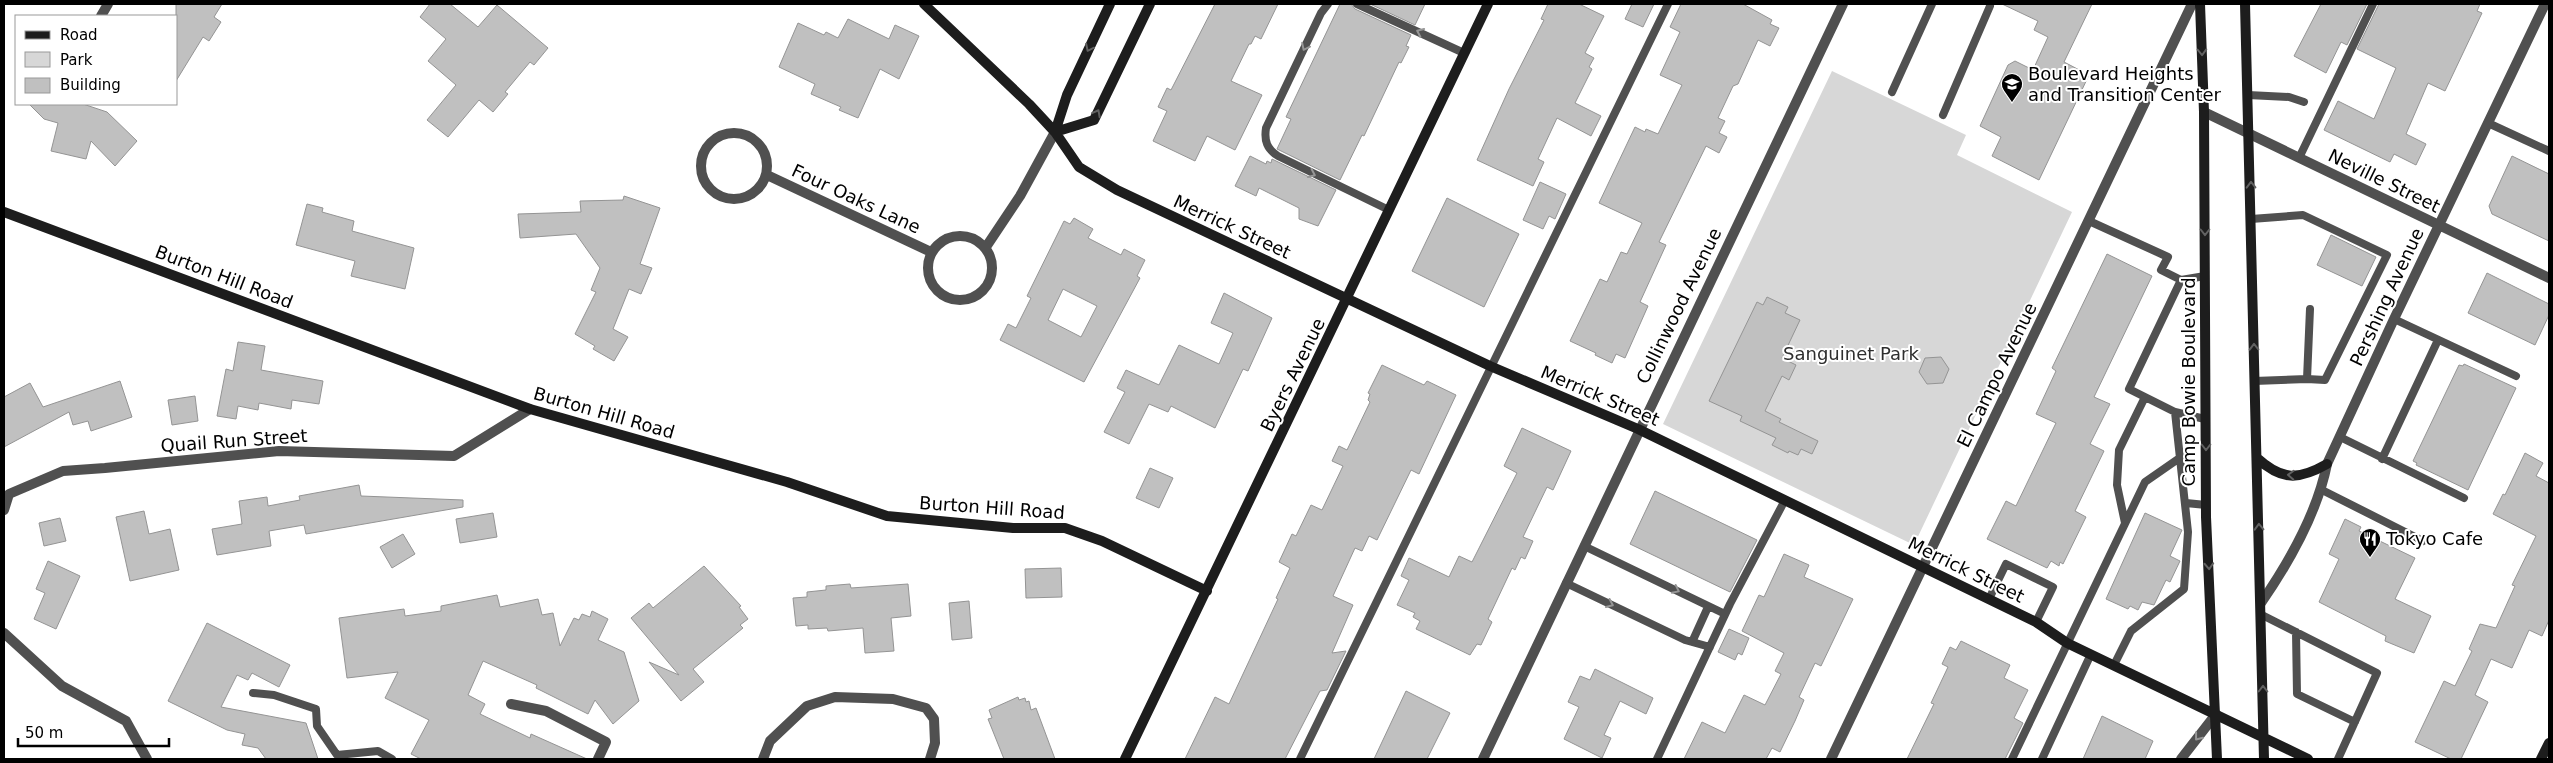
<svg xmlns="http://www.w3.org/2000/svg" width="2553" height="763" viewBox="0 0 2553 763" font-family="'DejaVu Sans',sans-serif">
  <rect width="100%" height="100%" fill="#fff"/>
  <path fill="#d7d7d7" d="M1832,71l134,64 -9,20 115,57 -158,333 -251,-121z"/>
  <path fill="#c0c0c0" stroke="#949494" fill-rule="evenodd" d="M176,4h46l-8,13 7,5 -12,19 -6,-4 -27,44z
    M430,4h20l28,23 19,-22 51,43 -14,17 -4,-3 -25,30 3,2 -15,18 -14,-12 -31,37 -21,-17 29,-35 -28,-24 18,-22 -26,-22z
    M1215,4h63l-17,35 -6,-3 -4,8h-2l-18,37 31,14 -27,55 -28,-14 -12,25 -42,-20 14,-30 -9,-4 9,-19 4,2z
    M1340,4h11l4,5 56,26 -5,11 3,1 -8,16 -2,-1 -35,74 -2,-1 -22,45 -63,-31 14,-30 -5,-2z
    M1370,4h55l-10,21z
    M1548,4h31l25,12 -19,37 9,5 -5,9 3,2 -17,34 26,13 -10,20 -34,-18 -19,41 6,3 -11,24 -56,-26 32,-71 35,-69 -3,-1z
    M1632,4h22l-11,23 -18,-8z
    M1681,4h62l29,16 -2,4 9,4 -9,18 -12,-6 -20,44 -5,2 -15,32 7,3 -6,12 8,4 -8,16 -13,-7 -47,96 7,3 -26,57 8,4 -23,52 -9,-4 -4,9 -17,-8 1,-2 -26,-12 30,-62 7,3 14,-30 6,2 15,-31 -43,-20 36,-76 10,5 1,-3 12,5 24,-49 -22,-10 20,-43 -10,-5z
    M2002,4h90l-28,58 25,13 -50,105 -47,-24 9,-19 -21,-11 28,-61 7,-4 18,9 15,-33 -14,-7 4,-9z
    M2321,4h46l-20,41 -6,-3 -15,31 -32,-17z
    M2379,4h101l-3,7 5,2 -37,78 -17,-8 -22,51 20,10 -10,21 -22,-11 -4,8 -66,-32 14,-29 36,18 22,-51 -39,-19z
    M848,19l41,20 6,-14 24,11 -20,43 -19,-10 -22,49 -19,-8 2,-3 -30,-13 4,-10 -36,-17 19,-44 26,12 2,-3 12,6z
    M29,104h54l24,8 30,29 -22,25 -24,-25 -5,18 -35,-8 7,-28 -14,-4z
    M1250,156l16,8 1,-3 4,2 1,-4 64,31 -18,36 -19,-7v-11l-40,-20 -3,8 -21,-10z
    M2512,156l37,18v67l-57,-27 -3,-8z
    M1540,182l26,12 -11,25 -6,-3 -6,13 -20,-9z
    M624,196l36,12 -20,56 12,4 -11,26 -12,-5 -16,40 15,8 -14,24 -21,-12 2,-3 -20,-12 21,-42 -5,-2 9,-22 -24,-34 -56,4 -2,-24 63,-2 -1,-11 43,-1z
    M1447,198l72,36 -35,73 -72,-36z
    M307,204l16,4 -1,4 32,9 -2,10 62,17 -9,41 -54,-13 4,-15 -59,-16z
    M1074,218l19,11 -5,9 33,17 3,-6 21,11 -8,16 3,2 -56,104 -84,-42 8,-16 8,4 15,-30 -4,-2 37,-75 6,3zM1063,289l34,17 -16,31 -33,-17z
    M2331,235l45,22 -14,29 -45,-21z
    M2107,254l45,22 -58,121 16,7 -20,40 14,7 -29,60 11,6 -23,47 -3,-2 -1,4 -8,-5 -4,7 -60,-29 19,-38 10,5 40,-83 -20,-9 20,-43 -4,-3z
    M2487,273l62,31v11l-14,30 -67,-32z
    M1224,293l48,25 -24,53 -5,-2 -28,59 -44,-22 -3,6 -19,-8 -20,40 -25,-12 21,-40 -8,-4 9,-18 33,15 20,-40 40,19 14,-31 -22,-10z
    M1767,297l21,10 -3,6 15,7 -18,38 14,7 -7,15 -7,-4 -17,35 16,8 -2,3 39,19 -6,13 -11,-5 -3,6 -9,-4 -1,2 -16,-8 4,-7 -36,-17 2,-5 -33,-15 48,-99 6,3z
    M238,342l27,4 -4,24 62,11 -4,23 -27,-4 -1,9 -32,-6 -1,7 -20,-4 -2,13 -19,-3 9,-47 7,2z
    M1941,357l8,12 -6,14 -16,1 -8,-12 6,-14z
    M2464,364l52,24 -48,102 -52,-25 1,-2 -4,-2 46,-96 4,1z
    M1382,365l42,20 3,-4 29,14 -37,79 -8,-4 -34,70 -8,-4 -7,15 -7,-3 -22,48 20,9 -21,48 14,-2 -19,39 -7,1 -35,68h-100l30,-62 14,7 49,-105 -2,-1 14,-30 -11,-6 13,-28 4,2 15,-31 11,5 21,-44 -11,-5 7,-15 8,4 23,-48 -2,-2 2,-6 -2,-1z
    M120,381l12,36 -41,14 -3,-10 -15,4 -4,-13 -65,35v-50l26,-14 13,24z
    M195,396l3,25 -26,4 -4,-25z
    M1522,428l49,23 -18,39 -6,-3 -24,50 10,4 -8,18 -4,-2 -6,13 -3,-2 -24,51 4,3 -11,23 -4,-1 -7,11 -54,-26 4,-8 -7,-4 2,-4 -18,-8 12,-25 -8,-4 8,-18 40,19 10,-21 13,6 45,-89 -13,-7z
    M2525,453l18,10 -7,13 13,7v137l-7,16 -13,-6 -17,38 -21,-9 -16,36 13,7 -27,57h-10l-36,-17 29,-61 11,5 17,-35 -3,-2 11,-25 16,4 19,-42 -3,-1 24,-49 -43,-22 10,-20 2,1z
    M1150,468l23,10 -14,30 -23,-10z
    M359,485l2,11 102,4v7l-157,27 -2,-9 -35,6 2,15 -54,9 -5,-26 30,-5 -3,-23 28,-4 1,9 32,-6 -1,-4z
    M1655,491l102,49 -27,52 -100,-48z
    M144,511l5,23 21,-5 9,41 -49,11 -14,-64z
    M493,513l4,24 -37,6 -4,-24z
    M2145,513l37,17 -12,26 10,5 -10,21 -4,-2 -12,25 -12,-3 -4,8 -8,-4 -2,3 -22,-10z
    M60,518l6,23 -22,5 -5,-23z
    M2345,519l16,8 -2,4 56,27 -20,41 36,17 -17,37 -29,-12 1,-5 -67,-34 20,-43 -10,-5z
    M403,534l12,20 -23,14 -12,-21z
    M1784,554l25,11 -5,12 49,22 -32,67 -6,-3 -16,34 5,3 -9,21 -15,31 -8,-4 -6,11h-82l18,-37 23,11 19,-38 21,10 16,-31 -6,-3 9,-18 -42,-22 17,-36 5,2z
    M48,561l32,15 -24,53 -22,-10 11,-26 -9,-4z
    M704,566l37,40 -2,1 9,12 -8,6 3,3 -50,41 11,13 -23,19 -32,-39 30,13 -48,-57 18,-15 4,5z
    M1061,568l1,29 -36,1 -1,-29z
    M850,584l1,4 57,-4 3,32 -20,2 3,33 -29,2 -2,-25 -35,3 -1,-3 -19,1v-4l-12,1 -3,-28 14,-1v-5l19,-2v-4z
    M497,595l3,12 38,-8 4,16 11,-2 7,33 14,-28 5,2 3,-6 8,3 2,-6 16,8 -10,21 26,12 15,49 -26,23 -18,-24 -7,14 -52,-26 1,-3 -54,-24 -15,34 17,9 -5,10 50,24 1,-4 56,25h-166l-10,-5 18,-34 -44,-22 13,-26 -51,6 -8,-60 65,-9 1,7 36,-5v-5z
    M969,601l3,37 -20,2 -3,-37z
    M207,623l83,42 -11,22 -27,-14 -4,7 -11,-5 -16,32 85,16 12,36h-52l-8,-11 -16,-3 3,-11 -18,-4 -59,-29z
    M1729,629l20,9 -7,17 -4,-2 -3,7 -17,-8z
    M1961,641l49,24 -6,13 24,12 -14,28 9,5 -18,36h-98l27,-55 -3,-1 17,-36 -6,-3 8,-17 6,3z
    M1595,669l58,29 -7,16 -26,-13 -16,34 7,3 -9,20 -38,-19 15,-32 -11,-5 12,-26 10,4z
    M1406,691l44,22 -23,46h-53z
    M1018,697l1,3 6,-2 1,4 3,-1 2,9 5,-2 19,51h-51l-16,-40 4,-1 -3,-8z
    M2102,716l51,25 -8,18h-62z"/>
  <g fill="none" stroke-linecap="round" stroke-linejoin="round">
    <path stroke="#505050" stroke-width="8" d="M1328,4l-7,9 -55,115c-2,13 1,21 12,28l111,54
      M1357,4l107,49
      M1892,92l40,-88
      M2248,95l41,2 15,5
      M1943,115l47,-109
      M2488,123l61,28
      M2299,158l74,-154
      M2251,219l52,-4 84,40 -62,125 -18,-1
      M2089,221l79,36 -7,13 20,10
      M2205,276l-24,4 -52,109 46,23 30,7
      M2394,319l122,57
      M2254,381l53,-2 3,-70
      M2340,437l124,61
      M2382,459l56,-119
      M2322,490l101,51
      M2186,503l20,2
      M2125,523l-8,-38 2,-35 26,-53
      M1584,546l141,68
      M1566,583l119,57 25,7
      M1989,599l17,-35 47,23 -17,35
      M2262,615l115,58 -39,86
      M2296,632l1,62 58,28
      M1693,640l15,-33
      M2114,665l17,-34 53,-42 4,-57 -13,-120
      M253,693l21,2 42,14 1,17 20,29 41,-4 14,8
      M1300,759l368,-755
      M1657,759l73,-155 55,-104
      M2012,759l133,-277 36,-25
      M2042,759l49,-105"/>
    <path stroke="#505050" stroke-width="10" d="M101,16l7,-12
      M2204,112l345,166
      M701 166a33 33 0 1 1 66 0a33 33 0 1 1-66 0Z
      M767,175l164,77
      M928 268a32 32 0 1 1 64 0a32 32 0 1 1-64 0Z
      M986,247l34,-51 35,-64
      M4,510l5,-16 54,-23 42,-3 174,-17 175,5 76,-47
      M2261,603c29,-42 56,-89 66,-139l67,-145 151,-315
      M4,633l58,53 64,35 21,38
      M511,704l35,7 60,31 -8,17
      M763,759l7,-18 37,-35 28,-9 58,2 33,9 8,11 1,24 -5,16
      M1483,759l360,-755
      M1831,759l361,-755
      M2181,759l35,-45"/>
    <path stroke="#1d1d1d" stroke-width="10" d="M924,4l105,100 26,28 24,35 38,23 373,176 148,63 398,193 31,21 241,116
      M2200,4l4,108 2,405 11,242
      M2245,4l19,755
      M1055,132l39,-12 56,-116
      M1055,132l12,-37 43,-91
      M4,212l526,197 257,73 100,34 126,12h52l37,13 105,50
      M2257,458c25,23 42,22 70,6
      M1125,759l363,-755
      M2541,759l8,-16"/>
  </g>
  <defs><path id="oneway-chevron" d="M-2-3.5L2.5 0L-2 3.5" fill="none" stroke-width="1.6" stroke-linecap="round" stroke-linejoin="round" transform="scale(1.25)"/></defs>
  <g stroke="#969696">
    <use href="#oneway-chevron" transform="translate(1420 32) rotate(-155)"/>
    <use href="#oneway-chevron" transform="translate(1305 47) rotate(116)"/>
    <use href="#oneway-chevron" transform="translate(1312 174) rotate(25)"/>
    <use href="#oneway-chevron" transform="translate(1676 590) rotate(26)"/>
    <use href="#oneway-chevron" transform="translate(1610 604) rotate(25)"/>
    <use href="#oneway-chevron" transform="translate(2198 737) rotate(128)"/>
  </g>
  <g stroke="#616161">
    <use href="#oneway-chevron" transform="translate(1089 48) rotate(116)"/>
    <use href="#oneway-chevron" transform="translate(2202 52) rotate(88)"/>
    <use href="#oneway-chevron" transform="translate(1097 113) rotate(-62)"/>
    <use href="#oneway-chevron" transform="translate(2251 185) rotate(-91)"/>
    <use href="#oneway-chevron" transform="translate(2205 232) rotate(90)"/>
    <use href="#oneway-chevron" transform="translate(2254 347) rotate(-91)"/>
    <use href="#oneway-chevron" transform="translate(2206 447) rotate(90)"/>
    <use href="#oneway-chevron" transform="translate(2291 475) rotate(-177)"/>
    <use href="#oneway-chevron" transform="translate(2259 527) rotate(-92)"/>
    <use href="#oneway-chevron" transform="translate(2209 566) rotate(87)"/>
    <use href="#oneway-chevron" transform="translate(2263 689) rotate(-90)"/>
  </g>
  <defs>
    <g id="school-pin" transform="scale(1.125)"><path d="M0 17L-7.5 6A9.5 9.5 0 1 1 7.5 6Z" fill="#000" stroke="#fff"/><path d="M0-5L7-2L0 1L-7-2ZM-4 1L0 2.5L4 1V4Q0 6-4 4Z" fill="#fff"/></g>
    <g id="restaurant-pin" transform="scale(1.125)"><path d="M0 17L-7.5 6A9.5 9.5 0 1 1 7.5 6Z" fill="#000" stroke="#fff"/><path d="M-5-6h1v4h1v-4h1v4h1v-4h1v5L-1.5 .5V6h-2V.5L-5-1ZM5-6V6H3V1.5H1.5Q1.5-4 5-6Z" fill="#fff"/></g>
  </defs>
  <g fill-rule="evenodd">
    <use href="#school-pin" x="2012" y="84"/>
    <use href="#restaurant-pin" x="2370" y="539"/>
  </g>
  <g text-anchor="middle" stroke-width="4" stroke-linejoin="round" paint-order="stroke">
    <g font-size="18" fill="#000" stroke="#fff" text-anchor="start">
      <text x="2028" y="80">Boulevard Heights<tspan x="2028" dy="21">and Transition Center</tspan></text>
      <text x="2386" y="545">Tokyo Cafe</text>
    </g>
    <g font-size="18" fill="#000" stroke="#fff">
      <text transform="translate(2384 181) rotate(26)" y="6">Neville Street</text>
      <text transform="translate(856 199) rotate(25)" y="6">Four Oaks Lane</text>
      <text transform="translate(1232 227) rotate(25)" y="6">Merrick Street</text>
      <text transform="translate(224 277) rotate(21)" y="6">Burton Hill Road</text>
      <text transform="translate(2387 297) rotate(-65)" y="6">Pershing Avenue</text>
      <text transform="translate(1679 306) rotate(-64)" y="6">Collinwood Avenue</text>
      <text transform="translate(1293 375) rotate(-64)" y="6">Byers Avenue</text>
      <text transform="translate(1997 375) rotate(-64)" y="6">El Campo Avenue</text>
      <text transform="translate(2189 382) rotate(-90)" y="6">Camp Bowie Boulevard</text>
      <text transform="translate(1600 396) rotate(23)" y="6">Merrick Street</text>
      <text transform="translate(604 413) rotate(16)" y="6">Burton Hill Road</text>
      <text transform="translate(234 441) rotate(-4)" y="6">Quail Run Street</text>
      <text transform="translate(992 508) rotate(4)" y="6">Burton Hill Road</text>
      <text transform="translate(1966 570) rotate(26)" y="6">Merrick Street</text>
    </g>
    <g font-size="18" fill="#2e2e2e" stroke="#fff">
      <text x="1851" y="360">Sanguinet Park</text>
    </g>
  </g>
  <rect width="2553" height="763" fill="none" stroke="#000000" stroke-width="10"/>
  <rect x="15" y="15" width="162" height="90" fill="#ffffff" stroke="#999999"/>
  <rect x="25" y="31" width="25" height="8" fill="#1d1d1d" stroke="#999999"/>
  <text x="60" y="40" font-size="15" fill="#000000">Road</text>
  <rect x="25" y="52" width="25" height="15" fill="#d7d7d7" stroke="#999999"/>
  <text x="60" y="65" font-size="15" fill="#000000">Park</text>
  <rect x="25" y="78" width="25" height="15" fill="#c0c0c0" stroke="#999999"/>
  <text x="60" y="90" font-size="15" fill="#000000">Building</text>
  <path d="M18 738v8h151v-8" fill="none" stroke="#000000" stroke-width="2.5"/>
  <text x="25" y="738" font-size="15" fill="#000000" stroke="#ffffff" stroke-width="4" paint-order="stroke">50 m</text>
</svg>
